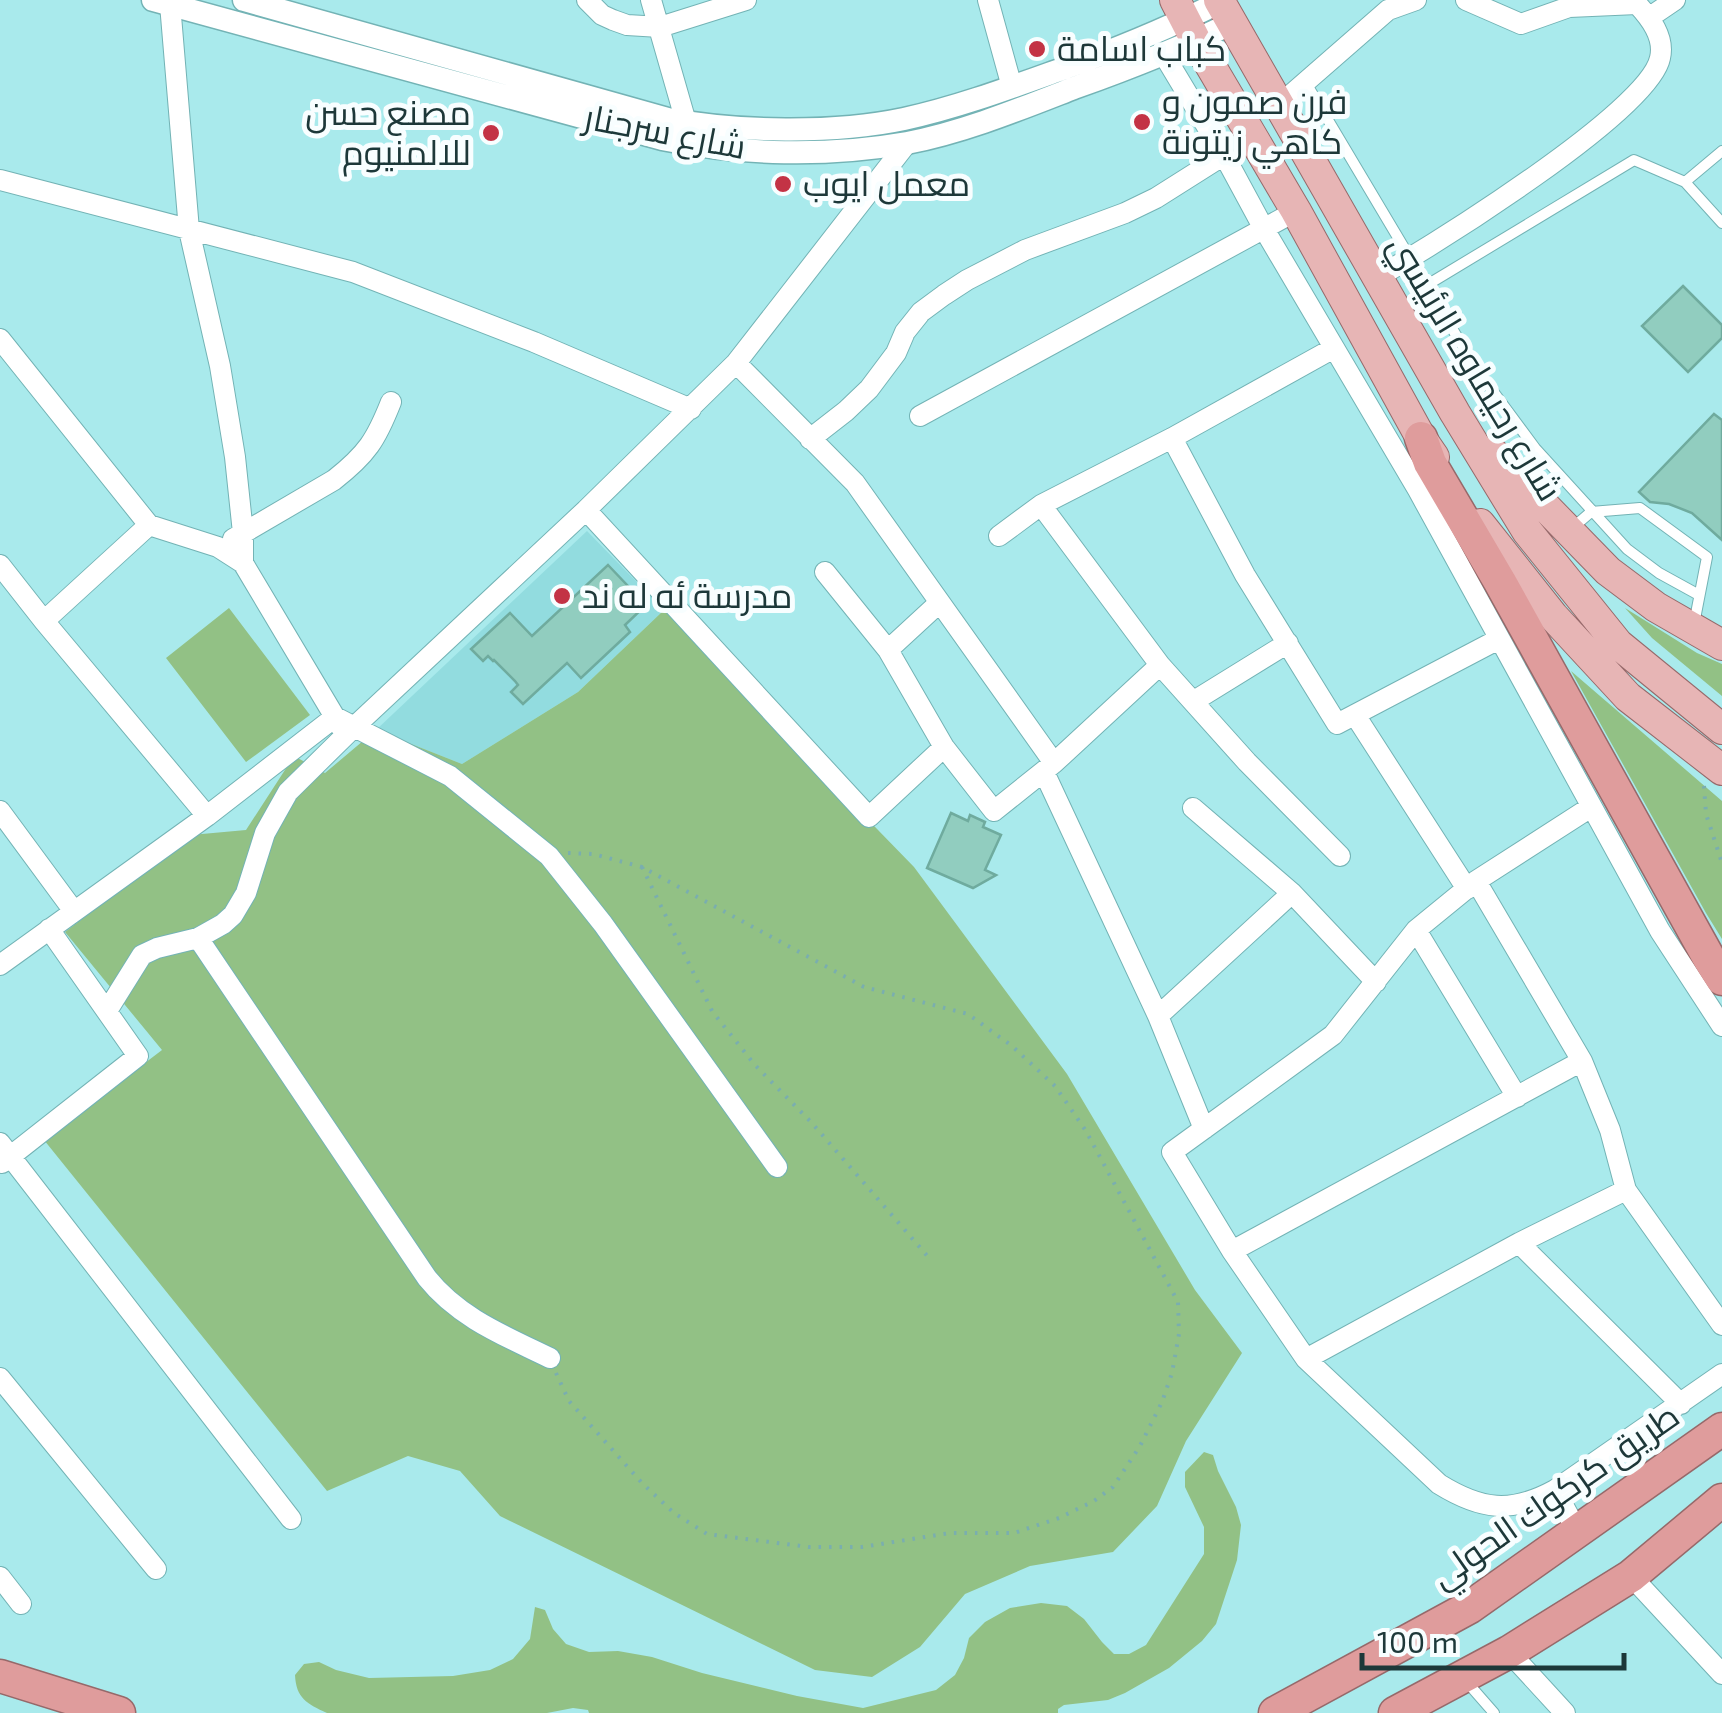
<svg xmlns="http://www.w3.org/2000/svg" width="1722" height="1713" viewBox="0 0 1722 1713" font-family="'Exo 2',Cairo,sans-serif">
  <rect width="100%" height="100%" fill="#a9eaec"/>
  <path fill="#92dcdf" d="M587,531l77,79 -86,82 -116,72 -86,-34z"/>
  <path fill="#92c185" d="M229,608l81,107 -64,47 -80,-104z
    M1625,608l72,45 25,11v32l-70,-58z
    M664,610l250,257 153,207 128,216 47,63 -56,88 -29,65 -44,46 -83,14 -65,28 -45,53 -48,30 -57,-7 -315,-154 -40,-45 -52,-15 -81,35 -283,-351 118,-90 -97,-118 126,-97 55,-5 48,-74 31,17 51,-43 86,34 116,-72z
    M1571,671l151,130v138l-16,-26z
    M1204,1452l9,3 5,16 18,36 5,18 -4,35 -21,64 -14,17 -33,27 -44,25 -17,7 -44,5 -6,4v4h-469l-1,-3 -15,-2 -26,5h-220c-20,-9 -31,-15 -32,-38l9,-11 15,-2 17,8 33,8 84,-2 37,-6 23,-11 17,-20 5,-32 10,3 8,19 13,15 23,8 29,-1 34,6 50,16 95,23 66,12 73,-18 19,-15 9,-17 5,-20 16,-16 25,-14 31,-5 26,3 17,13 18,23 12,12h15l17,-9 58,-91v-27l-19,-40v-15z"/>
  <path fill="#91cdbf" stroke="#6fab9e" stroke-width="2.5" d="M1683,286l39,39v13l-34,34 -46,-46z
    M1714,414l8,6v120l-30,-27 -23,-9 -19,-2 -11,-10z
    M608,565l38,40 -21,20 5,7 -49,46 -14,-15 -44,41 -12,-12 7,-7 -3,-4 -21,-21 -1,1 -5,-5 -5,5 -12,-12 39,-36 22,23z
    M951,813l17,8 2,-6 15,7 -2,5 18,8 -16,35 11,5 -23,13 -46,-20z"/>
  <g fill="none" stroke-linecap="round" stroke-linejoin="round">
    <g stroke="#73b3b5" stroke-width="12">
      <path id="service" d="M1306,83l169,284 60,81 92,101 32,24 40,22
        M1685,182l37,-31
        M1427,285l207,-125 51,22 37,41
        M1570,530l21,-18 49,-4 67,49 -13,67
        M1466,1681l28,32"/>
    </g>
    <g stroke="#73b3b5" stroke-width="22">
      <path id="minor" d="M587,0l15,15 11,5 14,5 33,2 86,-27
        M651,0l35,122
        M988,0l24,87
        M170,4l19,226 31,136 15,91 8,76v30
        M1650,17l25,-17
        M1164,55l60,100 40,74 154,261 242,441 62,95
        M1278,106l110,-96 28,-10
        M0,180l353,92 181,70 157,67
        M1378,277c53,-31 271,-165 282,-219 5,-21 -10,-40 -23,-54l-68,3 -48,17 -55,-24
        M0,339l149,186 69,22 25,16 99,166
        M736,363l119,120 199,280
        M920,416l376,-205
        M1172,438l73,137 92,149 162,-85
        M810,439l36,-28 23,-22 27,-36 9,-21 16,-20 23,-17 23,-15 58,-30 100,-37 31,-15 68,-43
        M1041,505l119,160 87,97 93,94
        M586,510l283,307 75,-70
        M999,536l42,-31 131,-67 162,-90
        M233,539l101,-59c33,-26 42,-40 57,-78
        M0,565l44,56 163,195
        M825,572l63,78 56,97 50,64 60,-48 106,-98
        M44,621l105,-96
        M888,650l51,-47
        M1194,701l94,-58
        M1355,715l112,174
        M1044,772l114,244 46,113
        M1591,807l-115,74 -60,49 -83,105 -161,117 60,99 74,108 133,125c42,26 72,30 116,6l167,-116
        M1193,808l99,85 84,89
        M0,811l73,99
        M1476,881l106,180 28,69 16,60 96,135
        M1416,930l101,167
        M198,938l229,340c32,40 78,58 123,80
        M0,965l207,-149 128,-99 115,59 99,80 54,68 174,243
        M107,1011l35,-56 15,-7 41,-10 25,-14 10,-9 13,-22 19,-60 23,-41 65,-64 233,-218 150,-147 171,-220
        M1158,1016l134,-123
        M0,1143l291,376
        M2,1163l136,-107 -89,-127
        M1519,1243l162,161
        M1232,1251l350,-190
        M1306,1359l213,-116 107,-53
        M0,1378l156,191
        M1555,1490l23,43
        M1631,1576l91,98
        M0,1577l21,27
        M1509,1652l56,61"/>
    </g>
    <g stroke="#73b3b5" stroke-width="25">
      <path id="tertiary" d="M153,0l509,139c79,16 165,18 245,4 57,-11 113,-34 167,-55 53,-19 105,-39 156,-64
        M244,0l424,119c70,13 165,15 236,0 55,-12 108,-32 161,-51 52,-19 104,-40 155,-66"/>
    </g>
    <g stroke="#96696a" stroke-width="32">
      <path id="primary" d="M1175,0l21,41 100,170 125,227 13,19
        M1219,0l236,413 72,118 91,113 104,85
        M1492,452l116,119 48,36 66,38
        M1480,524l73,92 75,81 94,73"/>
    </g>
    <g stroke="#96696a" stroke-width="35">
      <path id="trunk" d="M1421,438l9,25 70,119 210,378 12,19
        M0,1676l119,37
        M1275,1713l195,-106 252,-178
        M1395,1713l114,-61 122,-76 91,-76"/>
    </g>
    <path stroke="#7aaeaf" stroke-width="4" stroke-dasharray="2.5 8" stroke-linecap="butt" d="M1704,786l2,28 16,49
      M642,867l70,144 42,53 57,58 119,137
      M556,1373l13,28 73,82 32,30 33,21 102,13h53l88,-14h64l45,-15 35,-17 19,-14 27,-41 22,-44 10,-29 7,-39 -1,-32 -92,-171 -31,-45 -43,-40 -44,-32 -104,-27 -222,-120 -49,-13 -25,-1"/>
    <use href="#service" stroke="#fff" stroke-width="10"/>
    <use href="#minor" stroke="#fff" stroke-width="20"/>
    <use href="#tertiary" stroke="#fff" stroke-width="22"/>
    <use href="#primary" stroke="#e7b5b5" stroke-width="30"/>
    <use href="#trunk" stroke="#df9c9c" stroke-width="32"/>
  </g>
  <g fill="#c33345" stroke="#f8feff" stroke-width="4">
    <circle cx="1037" cy="49" r="10"/>
    <circle cx="1142" cy="122" r="10"/>
    <circle cx="491" cy="133" r="10"/>
    <circle cx="783" cy="184" r="10"/>
    <circle cx="562" cy="596" r="10"/>
  </g>
  <g text-anchor="middle" stroke-width="10" stroke-linejoin="round" paint-order="stroke">
    <g font-size="35" fill="#1d3839" stroke="#f8feff" text-anchor="start">
      <text x="1057" y="61">كباب اسامة</text>
      <text x="1162" y="114">فرن صمون و<tspan x="1162" dy="40">كاهي زيتونة</tspan></text>
      <text x="471" y="125" text-anchor="end">مصنع حسن<tspan x="471" dy="40">للالمنيوم</tspan></text>
      <text x="803" y="196">معمل ايوب</text>
      <text x="582" y="608">مدرسة ئه له ند</text>
    </g>
    <g font-size="35" fill="#1d3839" stroke="#f8feff">
      <text transform="translate(665 132) rotate(11)" y="12">شارع سرجنار</text>
      <text transform="translate(1475 368) rotate(59)" y="12">شارع رحيماوه الرئيسي</text>
      <text transform="translate(1555 1496) rotate(-35)" y="12">طريق كركوك الحولي</text>
    </g>
  </g>
  <path d="M1362 1653v15h262v-15" fill="none" stroke="#1d3839" stroke-width="5"/>
  <text x="1377" y="1653" font-size="30" fill="#1d3839" stroke="#f8feff" stroke-width="8" paint-order="stroke">100 m</text>
</svg>
